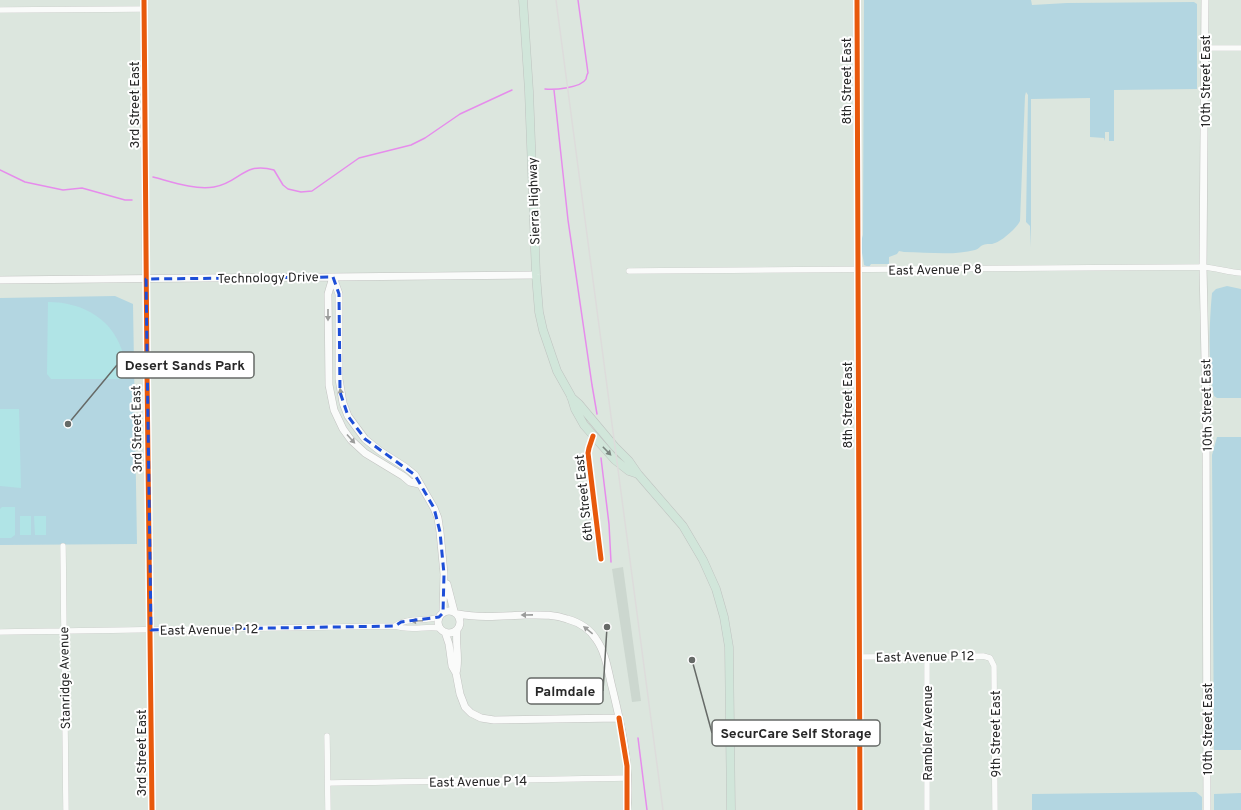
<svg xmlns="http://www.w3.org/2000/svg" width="1241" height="810" viewBox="0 0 1241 810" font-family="Overpass,sans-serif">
  <rect width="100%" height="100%" fill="#dce6de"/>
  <path fill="#b3d6e1" d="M864,0h167l1,5 35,-2 127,-1 3,2v85l-83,1v51h-5v-9h-4v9l-1,-3 -14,-1v-39l-59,1v148l-1,-21 -4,-4 2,-127 -2,-3 -1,4 -5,125c-3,7 -18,20 -25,22 -4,2 -8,0 -12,2 -3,1 -4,4 -8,5 -22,6 -48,2 -71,2l-5,-1 -2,3 -8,3v7h-18l-2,3 -5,-2c-1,-11 -5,-18 -1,-30z
    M1227,286l14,3v109h-24l-3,-2c-6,-32 -5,-71 -2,-103l4,-4z
    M115,296l18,8 4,240 -137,1v-247z
    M1217,437h24v313h-27l-2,-295z
    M1196,792l6,5v13h-170v-16z
    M1241,793v17h-27v-16z"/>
  <path fill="#b0e4e6" d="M48,302c36,0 67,18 76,55 1,7 1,15 1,22h-74l-4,-5z
    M0,409h19l2,79 -21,-2z
    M2,507h13v28l-4,3h-11v-29z
    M20,516h11v19h-11z
    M34,516h12v19h-11z"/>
  <path fill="#ccd7cf" d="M623,567l18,134 -9,1 -20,-133z"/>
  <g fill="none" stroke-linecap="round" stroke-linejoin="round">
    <path stroke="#e68cec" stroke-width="1.5" d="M545,89c9,1 36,-1 41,-10 0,0 1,-5 2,-6l-10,-73
      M554,90l14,130 24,165 5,29
      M0,170l25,12 38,8 19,-2 43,12h7
      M153,177c19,5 41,13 61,10 26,-4 29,-26 60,-17l9,15 5,4 13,3 11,-1 47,-33 52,-13 14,-7 35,-24 52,-24
      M601,458l8,66 2,38
      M638,738l9,72"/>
    <g stroke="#c2c3c1" stroke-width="6">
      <path id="street" d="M857,0l3,810
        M0,10l144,-1
        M1205,48h36
        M629,271l574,-4c13,1 25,5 38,6
        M146,279l6,531
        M593,436l-4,12 -1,5 13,106
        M63,546l3,264
        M395,626c12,-9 30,-4 44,-9
        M0,632l395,-6c14,5 30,0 45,2
        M927,656v154
        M860,657l123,-1 7,2 4,8 1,144
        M327,736l1,74
        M328,783l300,-5"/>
    </g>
    <g stroke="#c2c3c1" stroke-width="8">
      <path id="secondary" d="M144,0l2,279
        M1205,0l-2,267 3,140 1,403
        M333,277l6,17v85l4,24 5,13 17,23 15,12 25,16 10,8 19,33 4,10 2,14 4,42 -1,39
        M333,277l-5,17 1,91 5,25 9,19 8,11 14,13 38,23 7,6 9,2
        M0,280l536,-5
        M447,584l7,27
        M438 622a11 11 0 1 1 22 0a11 11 0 1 1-22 0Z
        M458,614c22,4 44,2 67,1 14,0 28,-1 42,4 11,3 22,9 29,20 10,14 12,32 16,48 10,41 19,81 15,123
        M445,632l4,12 3,22 4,7 4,21 5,13 6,6 10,5 13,2 125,-2
        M456,673c4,-14 -1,-28 1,-43"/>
    </g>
    <g stroke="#bfc3c0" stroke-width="9">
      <path id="primary" d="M523,0l6,91 7,184 3,37 4,18 14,41 14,25 4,13 9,16 31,35 14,11 9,3
        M571,397l8,7 36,43 14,14 9,13 45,52 20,34 13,29 8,28 5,30 2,163"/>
    </g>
    <use href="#street" stroke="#fafbfa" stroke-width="5.5"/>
    <use href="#secondary" stroke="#fafbfa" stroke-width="7"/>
    <use href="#primary" stroke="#d1e6da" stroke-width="8"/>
    <path stroke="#dddcdb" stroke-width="1.5" d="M556,0l107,810"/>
    <g stroke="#fff" stroke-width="8">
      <path id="cycleway" d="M144,0l3,372 5,438
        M857,0l3,810
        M593,436l-4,12 -1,5 13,106
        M619,718l8,48v44"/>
    </g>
    <use href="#cycleway" stroke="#e8590c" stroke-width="5"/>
  </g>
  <defs><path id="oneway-solid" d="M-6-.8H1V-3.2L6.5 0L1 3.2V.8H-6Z"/></defs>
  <g fill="#9b9c9b">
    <use href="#oneway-solid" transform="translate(328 315) rotate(90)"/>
    <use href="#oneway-solid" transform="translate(341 394) rotate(-100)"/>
    <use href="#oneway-solid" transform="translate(351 439) rotate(48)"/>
    <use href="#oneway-solid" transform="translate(527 615) rotate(179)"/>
    <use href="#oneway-solid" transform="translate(417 621) rotate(177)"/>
    <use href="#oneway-solid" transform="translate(588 630) rotate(-141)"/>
  </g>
  <use fill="#7c8680" href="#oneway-solid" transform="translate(607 451) rotate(46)"/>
  <path fill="none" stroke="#1d4ed8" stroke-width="3" stroke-dasharray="8 5" stroke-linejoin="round" d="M333,277l6,17 1,98 8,24 17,23 50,36 19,33 6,24 4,42 -1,39 -4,4 -38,5 -6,4 -244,4 -5,-351z"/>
  <g text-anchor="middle" stroke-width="4" stroke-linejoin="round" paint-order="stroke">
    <g font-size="13" fill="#272727" stroke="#fff">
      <text transform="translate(846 81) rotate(-90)" y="5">8th Street East</text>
      <text transform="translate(1205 81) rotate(-90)" y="5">10th Street East</text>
      <text transform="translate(134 105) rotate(-90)" y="5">3rd Street East</text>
      <text transform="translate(533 201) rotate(-92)" y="5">Sierra Highway</text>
      <text transform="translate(935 269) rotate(-1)" y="5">East Avenue P 8</text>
      <text transform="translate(268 277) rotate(-1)" y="5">Technology Drive</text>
      <text transform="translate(847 405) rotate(-90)" y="5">8th Street East</text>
      <text transform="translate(1206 405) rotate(-91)" y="5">10th Street East</text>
      <text transform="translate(136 429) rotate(-91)" y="5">3rd Street East</text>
      <text transform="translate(583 498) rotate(-96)" y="5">6th Street East</text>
      <text transform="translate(209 629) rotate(-1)" y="5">East Avenue P 12</text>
      <text transform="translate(925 656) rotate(-1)" y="5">East Avenue P 12</text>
      <text transform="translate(64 678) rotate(-91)" y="5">Stanridge Avenue</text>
      <text transform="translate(1207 729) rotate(-90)" y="5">10th Street East</text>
      <text transform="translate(927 733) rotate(-90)" y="5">Rambler Avenue</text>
      <text transform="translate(995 734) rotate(-90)" y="5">9th Street East</text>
      <text transform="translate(141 753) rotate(-90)" y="5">3rd Street East</text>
      <text transform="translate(478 781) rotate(-1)" y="5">East Avenue P 14</text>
    </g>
  </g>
  <path fill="none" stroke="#666a67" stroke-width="1.5" d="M68 424L117 365M607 627L603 691M692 660L712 733"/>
  <g fill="#666a67" stroke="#fff" stroke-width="1.5">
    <circle cx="68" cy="424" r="4"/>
    <circle cx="607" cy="627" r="4"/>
    <circle cx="692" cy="660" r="4"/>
  </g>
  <g fill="#fff" stroke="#666a67" stroke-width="1.5">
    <rect x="117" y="352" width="137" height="26" rx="4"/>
    <rect x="527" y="678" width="76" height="26" rx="4"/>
    <rect x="712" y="720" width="168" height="26" rx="4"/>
  </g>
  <g font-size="14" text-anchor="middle" font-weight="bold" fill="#272727">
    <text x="185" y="370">Desert Sands Park</text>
    <text x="565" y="696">Palmdale</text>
    <text x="796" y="738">SecurCare Self Storage</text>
  </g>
</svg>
